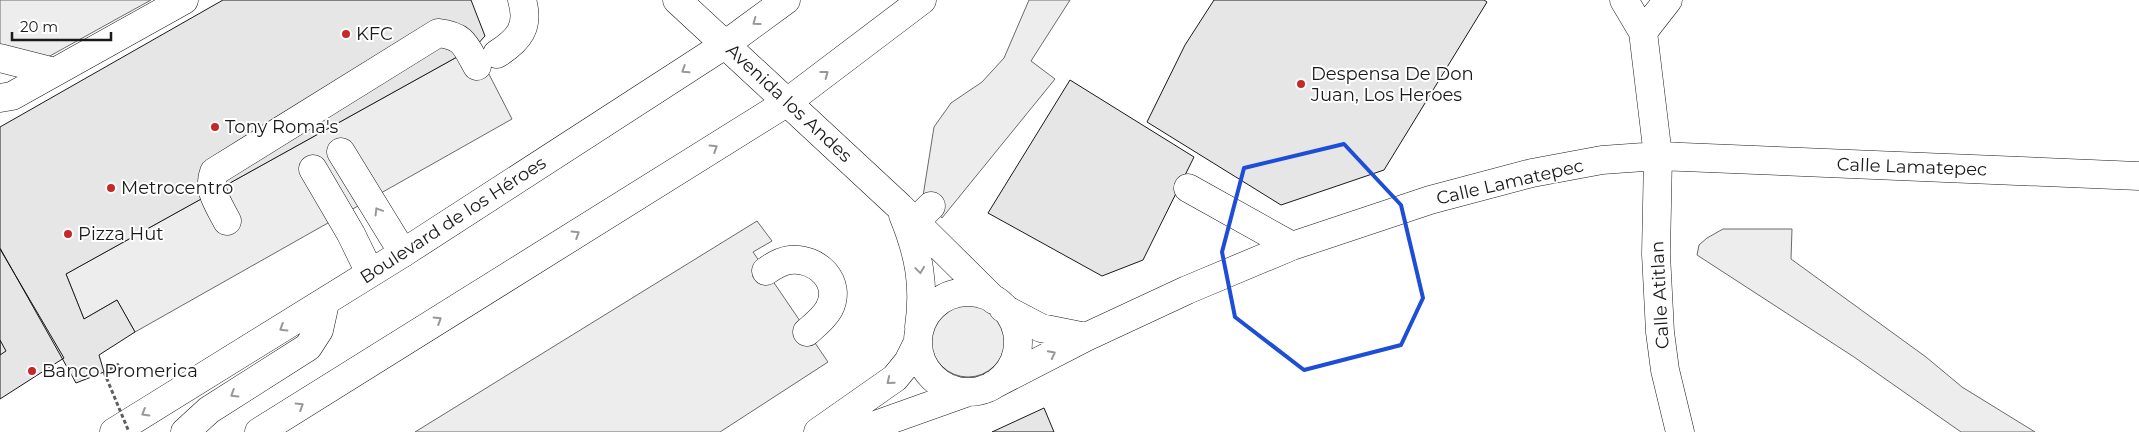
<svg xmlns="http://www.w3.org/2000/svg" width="2139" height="432" viewBox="0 0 2139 432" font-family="Montserrat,sans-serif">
  <rect width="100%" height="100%" fill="#fff"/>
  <path fill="#ededed" stroke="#6a6a6a" d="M0,0h151l-103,57 -48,-5z
    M1029,0h41l-39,61 24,18 -113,139 -19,-22 11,-69 17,-24 31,-21 22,-24z
    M475,47l37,72 -377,213 -18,-32 -33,19 -18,-45z
    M757,221l15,20 -19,11 75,110 -108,70h-305z
    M1723,229h69l-1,30 135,98 36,30 73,45h-74l-107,-75 -157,-102 2,-10 8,-7z
    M931 340a37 37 0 1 1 74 0a37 37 0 1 1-74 0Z"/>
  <path fill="#e6e6e6" stroke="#1a1a1a" d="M223,0h248l14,36 -10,11 -409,227 18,45 33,-19 18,32 -36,23 5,17 -28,11 -76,-135v-121z
    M1214,0h270l3,2 -103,168 -103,35 -134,-83 38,-77z
    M1070,80l124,77 -51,103 -41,16 -114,-63z
    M0,249l64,109 -64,41z
    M0,340l6,11 -6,4z
    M1044,408l10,24h-62z"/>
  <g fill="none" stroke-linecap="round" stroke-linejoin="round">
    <g stroke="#1a1a1a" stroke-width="29">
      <path id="minor" d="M677,0l223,207 94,93
        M1624,0l19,32 15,124 -2,98 4,78 5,38 15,62
        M1643,32l25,-32
        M497,54c22,-14 33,-27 25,-54
        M0,58l55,14
        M0,98l12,-2 172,-96
        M341,152l62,101
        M313,169l38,65 19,39
        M1188,188l104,58
        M903,215c16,39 22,70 16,112
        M227,221c-8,-16 -20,-31 -13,-49l224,-139c26,3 27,12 39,33
        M915,222l16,-16
        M766,271c7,-5 15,-10 24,-11 27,-3 53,22 39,49 -5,9 -14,16 -22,23
        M918 342a50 50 0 1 1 100 0a50 50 0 1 1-100 0Z
        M1003,308l38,20 45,9
        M993,385l93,-48 101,-47 105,-44 138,-46 102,-27 70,-13 56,-4 481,20
        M818,432l77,-54 13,-16 10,-20
        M856,432l112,-40"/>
    </g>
    <g stroke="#1a1a1a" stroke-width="29">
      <path id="major" d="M114,432l289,-179 323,-209 60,-44
        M185,432l24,-22 99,-63 11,-17 6,-27
        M259,432l527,-329 136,-103"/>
    </g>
    <path stroke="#5f5f5f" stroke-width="3" stroke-dasharray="4 2.5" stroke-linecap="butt" d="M104,372l17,-9"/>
    <use href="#minor" stroke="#fff" stroke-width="28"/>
    <use href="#major" stroke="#fff" stroke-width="28"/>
    <path stroke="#5f5f5f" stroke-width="3" stroke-dasharray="4 2.5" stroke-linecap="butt" d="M104,372l25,60"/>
  </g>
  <defs><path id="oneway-chevron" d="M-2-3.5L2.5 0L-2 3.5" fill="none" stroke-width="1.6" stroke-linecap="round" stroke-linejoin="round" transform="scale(1.25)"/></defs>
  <g stroke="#989898">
    <use href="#oneway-chevron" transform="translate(756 22) rotate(144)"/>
    <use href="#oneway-chevron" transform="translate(685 70) rotate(147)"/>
    <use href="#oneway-chevron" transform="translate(825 74) rotate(-37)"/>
    <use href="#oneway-chevron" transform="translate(714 148) rotate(-32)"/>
    <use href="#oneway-chevron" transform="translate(378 211) rotate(-121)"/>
    <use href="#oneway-chevron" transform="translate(576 234) rotate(-32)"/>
    <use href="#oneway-chevron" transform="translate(920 270) rotate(82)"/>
    <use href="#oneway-chevron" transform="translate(438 320) rotate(-32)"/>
    <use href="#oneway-chevron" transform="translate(283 328) rotate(148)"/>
    <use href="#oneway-chevron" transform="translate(1052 354) rotate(-27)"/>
    <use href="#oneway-chevron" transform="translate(890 381) rotate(141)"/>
    <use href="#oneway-chevron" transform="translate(234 394) rotate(148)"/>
    <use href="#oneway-chevron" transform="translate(300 406) rotate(-32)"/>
    <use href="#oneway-chevron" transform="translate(145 413) rotate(149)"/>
  </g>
  <path fill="none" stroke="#1d4ed8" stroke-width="4" stroke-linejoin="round" d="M1344,144l57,61 22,93 -22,47 -97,25 -69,-53 -13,-65 22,-84z"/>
  <g fill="#c62828" stroke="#fff" stroke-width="2">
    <circle cx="346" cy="34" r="5"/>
    <circle cx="1301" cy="84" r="5"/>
    <circle cx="215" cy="127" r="5"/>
    <circle cx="111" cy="188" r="5"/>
    <circle cx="68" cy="234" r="5"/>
    <circle cx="32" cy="371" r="5"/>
  </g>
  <g text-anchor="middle" stroke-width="4" stroke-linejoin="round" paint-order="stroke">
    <g font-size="18" fill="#1a1a1a" stroke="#fff" text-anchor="start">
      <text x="356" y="40">KFC</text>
      <text x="1311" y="80">Despensa De Don<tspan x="1311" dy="21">Juan, Los Heroes</tspan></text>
      <text x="225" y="133">Tony Roma's</text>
      <text x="121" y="194">Metrocentro</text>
      <text x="78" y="240">Pizza Hut</text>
      <text x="42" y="377">Banco Promerica</text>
    </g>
    <g font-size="18" fill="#1a1a1a" stroke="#fff">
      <text transform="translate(789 103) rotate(43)" y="6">Avenida los Andes</text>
      <text transform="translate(1912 167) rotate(2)" y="6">Calle Lamatepec</text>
      <text transform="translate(1510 182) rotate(-13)" y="6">Calle Lamatepec</text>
      <text transform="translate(453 220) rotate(-33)" y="6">Boulevard de los Héroes</text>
      <text transform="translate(1660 295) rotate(-93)" y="6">Calle Atitlan</text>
    </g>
  </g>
  <path d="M12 32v8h99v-8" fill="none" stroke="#1a1a1a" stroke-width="2.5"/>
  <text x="20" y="32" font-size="15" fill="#1a1a1a" stroke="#ffffff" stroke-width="4" paint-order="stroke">20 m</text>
</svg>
